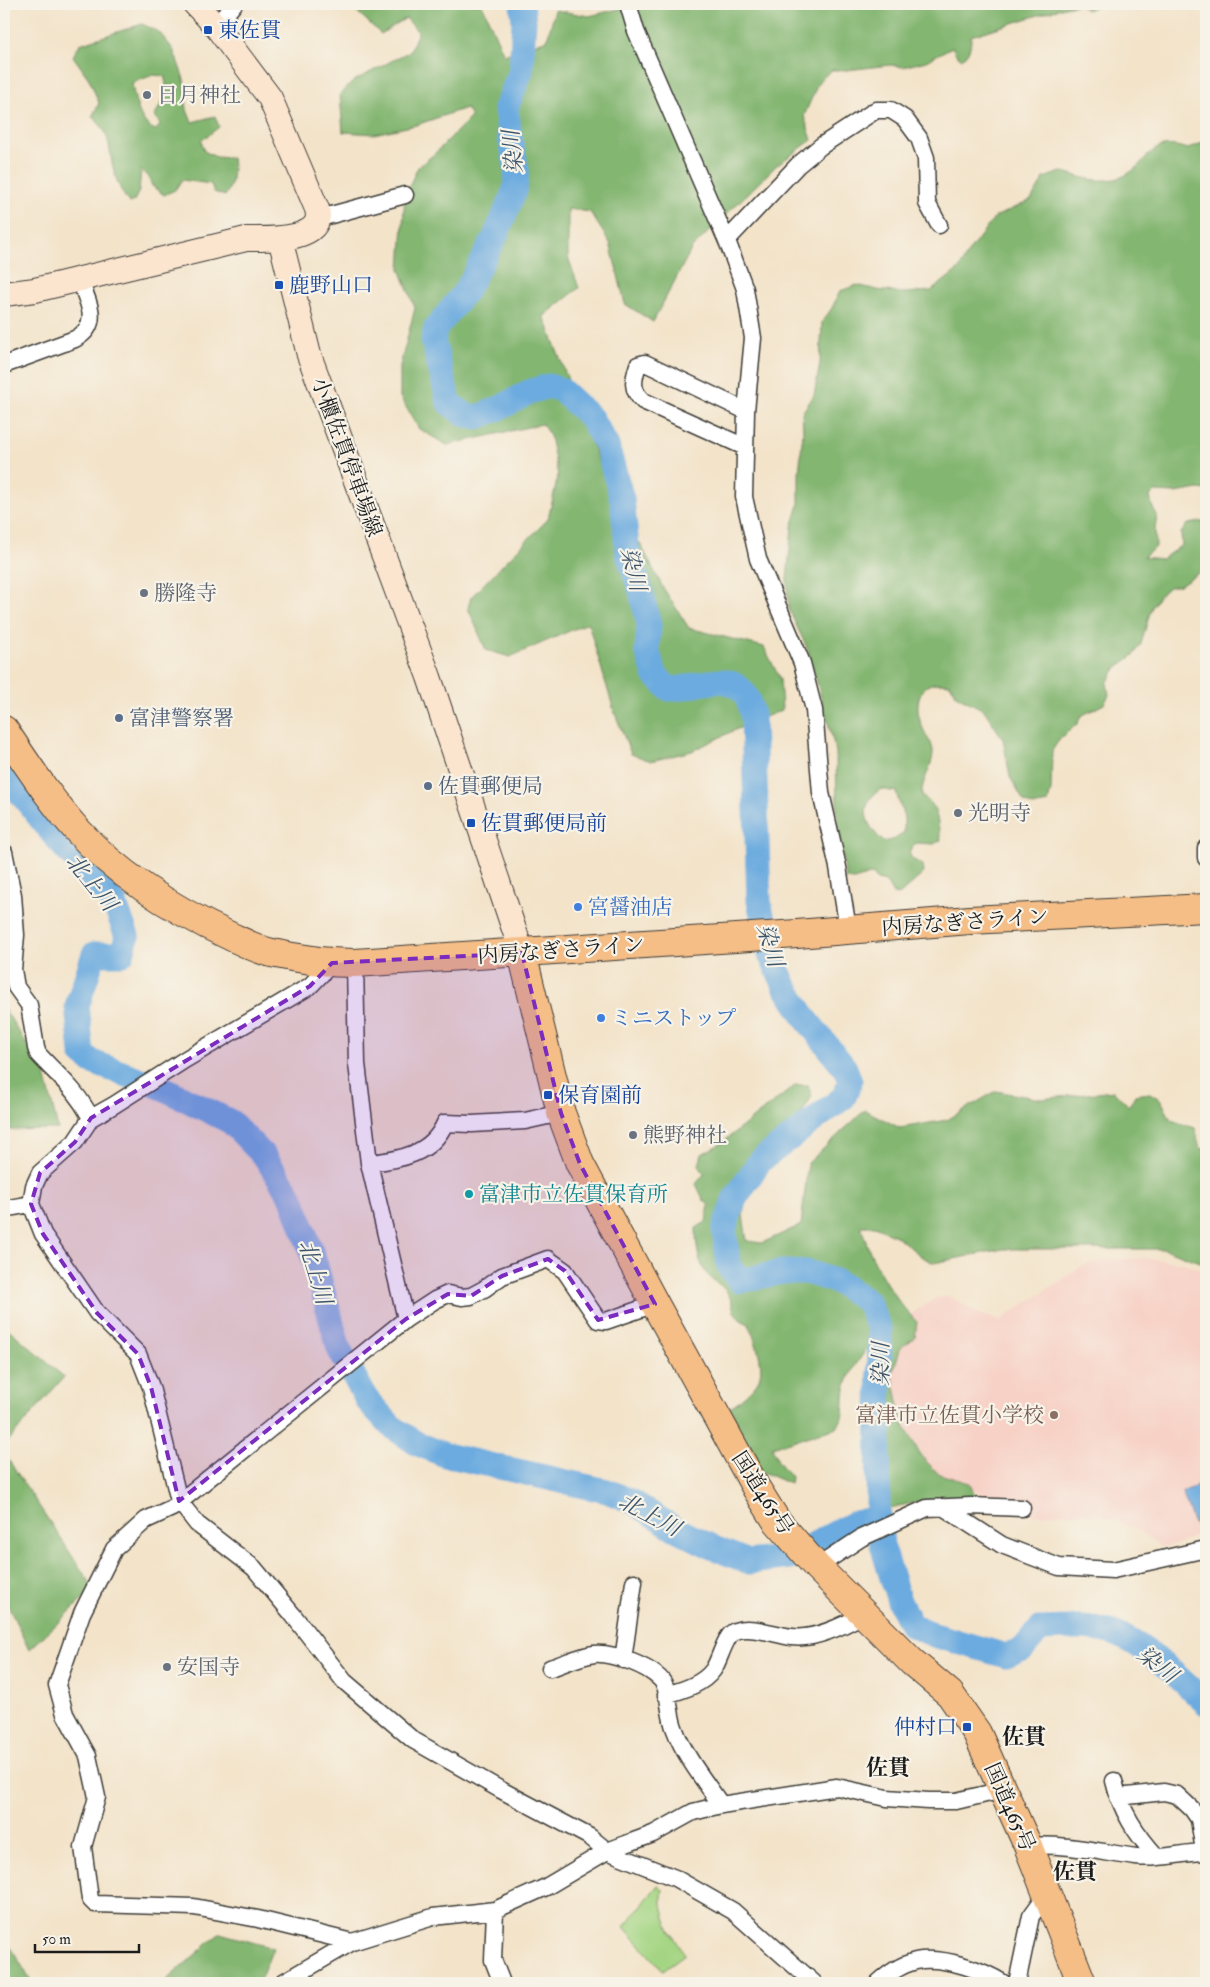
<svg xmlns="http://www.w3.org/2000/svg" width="1210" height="1987" viewBox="0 0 1210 1987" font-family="'IM FELL Double Pica','Noto Serif JP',serif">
  <rect width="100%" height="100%" fill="#f7f3e8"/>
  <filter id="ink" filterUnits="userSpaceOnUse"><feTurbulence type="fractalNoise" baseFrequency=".02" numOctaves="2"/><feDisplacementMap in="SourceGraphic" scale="10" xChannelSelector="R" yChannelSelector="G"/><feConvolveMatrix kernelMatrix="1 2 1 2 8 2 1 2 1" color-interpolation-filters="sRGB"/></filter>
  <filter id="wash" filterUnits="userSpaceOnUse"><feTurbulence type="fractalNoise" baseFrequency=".0096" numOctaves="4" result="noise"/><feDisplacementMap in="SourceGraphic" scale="20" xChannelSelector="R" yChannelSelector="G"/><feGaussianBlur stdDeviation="1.12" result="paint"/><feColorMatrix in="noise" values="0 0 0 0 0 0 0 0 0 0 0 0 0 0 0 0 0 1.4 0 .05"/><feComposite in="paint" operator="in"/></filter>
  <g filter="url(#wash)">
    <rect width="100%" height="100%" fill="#f3e3c9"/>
    <path fill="#f7d1c6" d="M1144,1258l39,5 23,9v259l-30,14 -16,2 -24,-18 -37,-15 -37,-1 -21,2 -21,-2 -19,-11 -13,-4 -11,-7 -44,-15 -24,-45 -20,-53 14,-59 33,-21 13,-2 30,18 22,6 83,-55 20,-4z"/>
    <path fill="#a4d583" stroke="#607850" d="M658,1885l5,4c-5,23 9,47 22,65l-22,16 -39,-43z"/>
    <path fill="#83b671" stroke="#506946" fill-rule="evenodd" d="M349,4h133l22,51 43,-15 8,-30 34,6 51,-12h465l-19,6 -7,-6 -18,4 -90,28c0,10 -1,16 -9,23l-6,-5 -4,-7 -26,14 -23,6 -13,-2 -43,5h-15l-13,11 -15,35 8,24 -35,25 -85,83 -39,74 -28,-18 -15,-61 -20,-31 -22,-3v48l11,31 -35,28 57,152 61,118 27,42 75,19 16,32 2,31 -45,19 -45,22 -41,10 -20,-7 -17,-43 -26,-88 -78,34 -24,-7 -18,-42 3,-11 77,-78 10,-43 -8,-40 -8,-12 -95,21 -28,-16 -19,-32v-31l15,-58 -15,-39 5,-74 13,-28 15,-12 38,-38 -5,-9 -50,17 -42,9 -31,-2 -3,-38 14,-13 56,-30 8,-19 -12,-14 -25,16z
      M142,24l17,8 14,17 11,30 3,31 5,12 23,-6 4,11 -18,14 3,10 12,6 16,1c2,13 1,26 -7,38l-11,-4 -3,-8 -29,-4 -7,10 -11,5 -12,-9 -4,-10 -7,-6 -2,21 -5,10 -5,2c-8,-11 -13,-23 -16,-36 -5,-21 -2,-35 -21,-50l7,-14 -10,-24 -16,-23 7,-12zM153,75l11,1c6,18 -2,23 -9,40l5,9 -4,5c-16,-4 -22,-32 -24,-47z
      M1206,141v349l-7,-1 -24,4 -20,-1 -5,4 2,10 5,10 -2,13 1,18 -13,10 19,2 20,-14 -1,-12 7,-9 18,-3v47l-26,17 -11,2 -10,9 -8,13 -10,35 -7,11 -17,12 -10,16 2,12 -5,9 -23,12 -3,7 -19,17 -7,11 -1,39 -3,13 -15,3 -9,-4 -14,-25 -7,-38 -19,-29 -27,-14 -7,-12c-11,-1 -21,-3 -28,7 -8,14 -3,30 4,44 3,6 7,10 7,17 0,16 -13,29 -11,45 17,8 15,26 19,43l-7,4 -18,-1 -7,9 3,7 11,6 1,8 -25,22 -6,-1 -7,-12 -9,-2 -4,-6 -19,6 -8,-1 -9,-66 -1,-61 -28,-102 -19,-40 -2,-30 5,-53 7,-22v-31l4,-43 -1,-18 12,-18 6,-31 2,-42 10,-14 8,-17 17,-6 20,5 27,3 27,-2 28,-22 10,-18 26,-34 36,-17 13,-22c6,-2 12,-5 18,-6 5,0 10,3 15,4 12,4 29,6 42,2 32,-12 27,-43 69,-29zM881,789l15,3 8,26v15l-9,6 -11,3c-19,-17 -27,-37 -3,-53z
      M4,1008l41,66 13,55 -54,1z
      M796,1085h12l4,11 -14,24 -52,73 -3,22 4,26 15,2 39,-18 7,-62 57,-53 35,18 47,-8 49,-29 45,8 73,-8 15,15 6,-11 15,-2 11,7 10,20 24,8 5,21 6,-1v116l-42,-15h-161l-69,14 -12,-6 -23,-19 -24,-12h-14c10,36 30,70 56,96l-2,15 -14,10 -9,27 11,49 18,33 18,18 30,9 7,13 -8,4 -20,-1 -26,2 -32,7 -12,-7 -10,-89 1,-66c-9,12 -19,26 -23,40 -5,17 2,24 -9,42l-65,19 6,14 13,16 -1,7 -30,-13 -32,-62c9,-7 27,-20 31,-30 6,-16 -5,-40 -10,-55 -22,-9 -12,-19 -23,-33 -5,-7 -15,-11 -20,-18 -9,-14 -10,-29 -10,-45l10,-6 3,-17 -5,-4 -8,-17 8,-10 -5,-9 3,-11 18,-10z
      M4,1325l60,52 -60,69z
      M4,1453l90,136 -65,61 -25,-53z
      M220,1933l53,15 -14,35h-96z
      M4,1935l28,48h-28z"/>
    <path fill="#6cabdf" stroke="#44647e" d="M1206,1482v37l-12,5 -12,-32z"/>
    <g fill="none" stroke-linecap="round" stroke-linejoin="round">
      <path stroke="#6cabdf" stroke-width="25" d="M522,4l2,17 -3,50 -15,37 4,29 7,33 -2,20 -20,47 -28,52 -31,39 -3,13 16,62 16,12 13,2 24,-10 27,-15 20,-6 12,4 30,28 16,28 15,53 6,56 13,36 8,34 -2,25 8,25 14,14c26,1 59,-22 77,7 4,6 5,16 7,23l6,182 11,53 16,34 20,31 39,49 5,14 -6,15 -84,64 -26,39 -10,30 5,37 11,14 42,-9h25l31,10 30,20 12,29 -2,177 4,37 17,56 12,24 23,10 72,21 17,-7 17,-20c24,-1 50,-3 73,4 33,11 68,47 93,70
        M4,770l13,19 39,49 58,64 13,34 -5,18h-28l-17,52 5,47 10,9 71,26 68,34 34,35 27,41 22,61 25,90 28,51 24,26 25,17 29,12 162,36 26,11 41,26 40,20 35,14 41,-5 62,-33 26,-7"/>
    </g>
  </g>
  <g filter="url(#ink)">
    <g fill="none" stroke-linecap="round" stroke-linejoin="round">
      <g stroke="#3c3a36" stroke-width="19">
        <path id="street" d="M628,4l8,27 93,215 16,43 8,49 -7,73 -2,86 14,62 44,104 12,47 7,83 17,74 10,62
          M216,26l18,-22
          M320,218l85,-23
          M727,240l71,-75 23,-19 55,-36h15l14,9 14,19 7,20 1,45 12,22
          M4,365l71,-26c27,-15 13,-37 4,-60
          M745,447l-102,-46c-12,-11 -10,-21 -5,-36l7,-2 101,48
          M1206,848v10
          M4,852l9,43 3,40 -3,35 3,17 13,18 7,43 2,6c22,24 37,34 53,64
          M332,963l-22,23 -124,73 -72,46 -23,13 -16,24 -35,31 -6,13 -3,18 12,30 54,79 41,41 13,33 28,114 18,23 57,44 39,47 51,66 69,59 88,50 89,47 17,14 68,27 58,33 81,72
          M355,963l2,101 12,99 37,156
          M369,1163c31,-3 63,-9 76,-40l27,1 53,-3 36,-8
          M4,1209l27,-5
          M943,1507l59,38 57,22 54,3 93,-21
          M817,1567l44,-29 66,-30 44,-2 51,2
          M623,1660l11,-78
          M550,1668c14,-4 29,-12 44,-14 17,-2 64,14 71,32 5,14 4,30 10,44 10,27 30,51 46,75
          M666,1695c16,-5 36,-10 47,-25 7,-10 12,-35 22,-39 17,-6 40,4 57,6 22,3 53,-12 72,-23
          M1114,1781c7,30 22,53 43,76
          M1118,1797l46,-5 13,3 15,14 7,10 5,32
          M1028,1846c36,-3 72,6 108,11 24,3 47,-5 70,-5
          M495,1910l-2,50 9,23
          M352,1942l-94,-23 -64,-12 -99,-3 -5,-5 -7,-52 14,-50 -9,-41 -23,-42 -8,-29 25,-72 32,-64 32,-29 26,-12 234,-189 29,-19 13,-6 14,3 9,-1 13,-7 18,-13 46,-17 17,12 33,49 8,1 49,-17
          M282,1983l70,-41 81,-25 62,-7 51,-23 61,-36 46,-17 40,-22 28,-7 116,-18 50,11 41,3h28l47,-11
          M878,1983c12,-11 28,-21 44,-23 25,-2 61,10 81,23
          M1017,1983l14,-67 16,-22"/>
      </g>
      <g stroke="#3c3a36" stroke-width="26">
        <path id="secondary" d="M280,238l29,117 120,322 93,276
          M4,294l31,-4 211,-51c21,0 80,3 71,-30l-47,-111 -54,-72 -21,-22"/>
      </g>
      <g stroke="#3c3a36" stroke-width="30">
        <path id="highway" d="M4,730c23,34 46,70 74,101 42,46 96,79 152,105 13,6 28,14 42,17 27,6 56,10 83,10l442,-29 173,-14 236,-12
          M522,953l39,160 19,51 75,140 101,184 20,32 41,47 95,95 38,32 27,39 51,113 54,137"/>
      </g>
      <use href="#street" stroke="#fff" stroke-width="16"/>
      <use href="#secondary" stroke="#fbe5cf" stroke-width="24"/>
      <use href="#highway" stroke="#f6be87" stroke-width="28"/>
    </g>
  </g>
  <path fill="#7b2cbf" fill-opacity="0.2" stroke="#7b2cbf" stroke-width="4" stroke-dasharray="10 6" stroke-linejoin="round" d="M522,953l39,160 19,51 75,140 -57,16 -33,-49 -17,-12 -46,17 -31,20 -23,-2 -42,25 -227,182 -28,-114 -13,-33 -41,-41 -54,-79 -12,-30 9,-31 35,-31 16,-24 219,-132 22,-23z"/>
  <g fill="#1a4fb4" stroke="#f7f3e8" stroke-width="2">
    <rect x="203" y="25" width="10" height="10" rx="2.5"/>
    <rect x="274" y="280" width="10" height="10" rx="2.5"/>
    <rect x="466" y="818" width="10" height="10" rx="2.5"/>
    <rect x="543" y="1090" width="10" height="10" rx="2.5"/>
    <rect x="962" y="1722" width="10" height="10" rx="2.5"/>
  </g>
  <g fill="#6b7280" stroke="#f7f3e8" stroke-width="2">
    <circle cx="147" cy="95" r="5"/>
    <circle cx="144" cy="593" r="5"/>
    <circle cx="958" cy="813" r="5"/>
    <circle cx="633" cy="1135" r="5"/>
    <circle cx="167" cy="1667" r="5"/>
  </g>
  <g fill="#5c6f8a" stroke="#f7f3e8" stroke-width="2">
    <circle cx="119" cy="718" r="5"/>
    <circle cx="428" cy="786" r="5"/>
  </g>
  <g fill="#3f7fe0" stroke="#f7f3e8" stroke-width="2">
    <circle cx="578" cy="907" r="5"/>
    <circle cx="601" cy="1018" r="5"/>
  </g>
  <circle fill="#0f9aa8" stroke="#f7f3e8" stroke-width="2" cx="469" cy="1194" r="5"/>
  <circle fill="#8d6e63" stroke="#f7f3e8" stroke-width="2" cx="1054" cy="1415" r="5"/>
  <g text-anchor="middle" stroke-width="4.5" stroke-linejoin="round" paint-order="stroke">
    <g font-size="21" fill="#164399" stroke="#f7f3e8" text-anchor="start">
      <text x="218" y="37">東佐貫</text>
      <text x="289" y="292">鹿野山口</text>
      <text x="481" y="830">佐貫郵便局前</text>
      <text x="558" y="1102">保育園前</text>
      <text x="957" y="1734" text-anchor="end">仲村口</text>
    </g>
    <g font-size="21" fill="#5b616d" stroke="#f7f3e8" text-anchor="start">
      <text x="157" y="102">日月神社</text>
      <text x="154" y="600">勝隆寺</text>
      <text x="968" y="820">光明寺</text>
      <text x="643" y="1142">熊野神社</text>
      <text x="177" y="1674">安国寺</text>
    </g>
    <g font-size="21" fill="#1c1c1c" stroke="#f7f3e8">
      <text transform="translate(347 457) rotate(70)" y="7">小櫃佐貫停車場線</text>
      <text transform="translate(965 922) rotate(-4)" y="7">内房なぎさライン</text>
      <text transform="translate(561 950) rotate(-4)" y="7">内房なぎさライン</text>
      <text transform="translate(763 1493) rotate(57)" y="7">国道465号</text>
      <text transform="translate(1010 1807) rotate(66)" y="7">国道465号</text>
    </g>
    <g font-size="21" fill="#4e5e75" stroke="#f7f3e8" text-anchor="start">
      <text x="129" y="725">富津警察署</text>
      <text x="438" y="793">佐貫郵便局</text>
    </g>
    <g font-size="21" fill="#366cbe" stroke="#f7f3e8" text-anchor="start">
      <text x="588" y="914">宮醤油店</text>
      <text x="611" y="1025">ミニストップ</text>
    </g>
    <g font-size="21" fill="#0d838f" stroke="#f7f3e8" text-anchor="start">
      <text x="479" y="1201">富津市立佐貫保育所</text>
    </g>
    <g font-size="21" fill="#785e54" stroke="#f7f3e8" text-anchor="end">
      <text x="1044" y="1422">富津市立佐貫小学校</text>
    </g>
    <g font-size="22" font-style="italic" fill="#3c556a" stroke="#f7f3e8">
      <text transform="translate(512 152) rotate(-96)" y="8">染川</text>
      <text transform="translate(634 569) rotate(76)" y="8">染川</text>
      <text transform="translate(92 882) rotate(51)" y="8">北上川</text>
      <text transform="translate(771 945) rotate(73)" y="8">染川</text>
      <text transform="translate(316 1272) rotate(73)" y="8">北上川</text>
      <text transform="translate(880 1364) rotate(-90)" y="8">染川</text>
      <text transform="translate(650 1514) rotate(28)" y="8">北上川</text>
      <text transform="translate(1158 1664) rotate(38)" y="8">染川</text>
    </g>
    <g font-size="22" font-weight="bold" fill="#1c1c1c" stroke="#f7f3e8">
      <text x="1024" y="1744">佐貫</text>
      <text x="888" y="1775">佐貫</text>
      <text x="1075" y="1879">佐貫</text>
    </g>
  </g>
  <rect width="1210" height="1987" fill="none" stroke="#f7f3e8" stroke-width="20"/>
  <path d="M35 1944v8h104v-8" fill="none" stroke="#1c1c1c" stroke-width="2.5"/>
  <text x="42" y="1944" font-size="15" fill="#1c1c1c" stroke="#f7f3e8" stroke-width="4" paint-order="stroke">50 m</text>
</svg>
